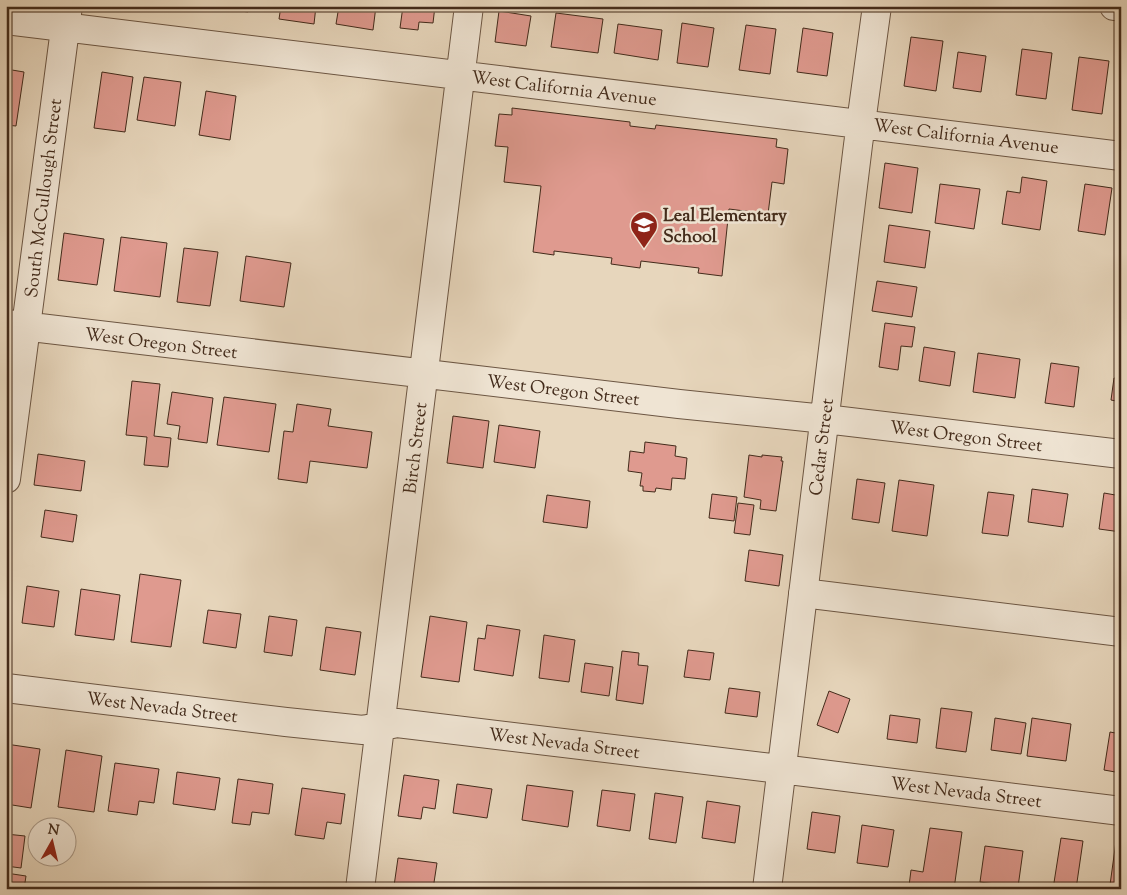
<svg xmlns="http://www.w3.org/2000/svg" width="1127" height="895" viewBox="0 0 1127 895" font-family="'Sorts Mill Goudy',serif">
  <rect width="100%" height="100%" fill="#e7d6bc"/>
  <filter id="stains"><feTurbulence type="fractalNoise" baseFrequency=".004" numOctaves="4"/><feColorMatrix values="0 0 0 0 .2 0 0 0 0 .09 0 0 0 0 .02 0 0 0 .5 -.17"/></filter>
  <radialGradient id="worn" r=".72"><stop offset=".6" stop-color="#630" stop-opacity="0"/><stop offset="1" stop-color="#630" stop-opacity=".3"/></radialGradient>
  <path fill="#df9a8f" stroke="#432b1b" d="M176,6h29v5z
    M219,6h30l-1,6 -29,-4z
    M281,6h35l-2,18 -35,-5z
    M339,6h37l-3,24 -37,-6z
    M403,6h32l-2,17 -14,-1 -1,8 -18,-2z
    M499,11l32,5 -5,30 -31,-4z
    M556,13l47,6 -5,34 -47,-6z
    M682,23l32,5 -6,39 -31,-4z
    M618,24l44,6 -4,30 -44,-7z
    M746,25l30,4 -6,45 -31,-4z
    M803,28l30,5 -6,43 -30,-4z
    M911,37l32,4 -7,50 -32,-5z
    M1022,49l30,4 -6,46 -30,-4z
    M958,52l28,4 -5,36 -28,-4z
    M1079,57l30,4 -7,53 -30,-4z
    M6,69l18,3 -8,54 -10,-1z
    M102,72l31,5 -8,55 -31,-4z
    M144,77l37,5 -6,44 -38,-6z
    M206,91l30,5 -6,44 -31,-5z
    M512,108l118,14v4l25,3 1,-4 121,14 -1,8 12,2 -4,35 -12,-2 -4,32 -39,-5 -7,67 -24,-3 1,-5 -58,-7 -1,7 -29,-4 1,-6 -58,-7v4l-21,-3 8,-66 -37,-4 4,-35 -13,-1 4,-32 13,1z
    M885,163l33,5 -6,45 -33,-5z
    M1022,177l25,4 -7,49 -38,-6 5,-33 13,2z
    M940,184l40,5 -6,40 -39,-6z
    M1085,184l27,4 -7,47 -27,-4z
    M889,225l41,6 -5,37 -41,-6z
    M64,233l40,6 -7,46 -39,-5z
    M121,237l46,6 -7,54 -46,-6z
    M184,248l34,4 -8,54 -33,-4z
    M246,256l45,7 -7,44 -44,-6z
    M877,281l40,6 -5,30 -40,-6z
    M885,323l30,4 -3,20 -11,-1 -3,24 -19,-3z
    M924,347l31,5 -5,34 -31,-5z
    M978,353l42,6 -5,39 -42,-6z
    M1051,363l28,4 -5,40 -29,-4z
    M1114,378l7,1v23l-10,-2z
    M132,381l28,3 -6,52 17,2 -3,29 -24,-2 3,-28 -21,-2z
    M172,392l41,6 -6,45 -29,-4 2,-13 -13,-2z
    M224,397l52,7 -7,48 -52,-7z
    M297,404l34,5 -3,17 44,6 -5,36 -57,-7 -3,22 -29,-4 6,-48 9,1z
    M453,416l36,5 -6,47 -36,-5z
    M499,425l41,6 -5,37 -41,-6z
    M645,442l31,4 -1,10 12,2 -2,21 -13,-1 -1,12 -15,-2 -1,4 -12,-1v-5h-3l2,-13 -14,-2 2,-20 14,2z
    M38,454l47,7 -4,30 -47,-6z
    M749,455l13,2v-2l20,2 -1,4h2l-7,50 -16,-2 1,-9 -17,-3z
    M857,479l28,4 -6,40 -27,-4z
    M899,480l35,5 -7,51 -35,-5z
    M1032,489l36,5 -5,33 -35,-5z
    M988,492l26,3 -6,41 -26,-3z
    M1104,493l17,3v36l-22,-3z
    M712,494l25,3 -3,24 -25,-3z
    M547,495l43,6 -3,27 -44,-6z
    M738,503l16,2 -4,30 -16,-2z
    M45,510l32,5 -4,27 -32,-5z
    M749,550l34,5 -4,31 -34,-5z
    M140,574l41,6 -10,67 -40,-5z
    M27,586l32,5 -5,36 -32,-4z
    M81,589l39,6 -6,45 -39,-5z
    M208,610l33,4 -5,34 -33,-5z
    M269,616l28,4 -5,36 -28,-4z
    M430,616l37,6 -8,60 -38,-5z
    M487,625l33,5 -7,46 -39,-6 4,-32 7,1z
    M326,627l35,5 -6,43 -35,-5z
    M544,635l31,5 -6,42 -30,-4z
    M688,650l26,3 -4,27 -26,-3z
    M622,651l17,2 -1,12 10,1 -5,38 -27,-4z
    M585,663l28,4 -4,29 -28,-4z
    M729,688l31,4 -3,25 -32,-4z
    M829,691l21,8 -12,34 -21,-8z
    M1121,698v28h-4z
    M941,708l31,4 -6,40 -30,-4z
    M890,715l30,4 -3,24 -30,-4z
    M995,718l31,5 -5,31 -30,-4z
    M1032,718l39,6 -5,37 -39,-5z
    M1110,732l11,2v39l-17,-3z
    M6,744l34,5 -9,59 -25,-4z
    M66,750l36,6 -8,56 -36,-5z
    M115,763l44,6 -5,34 -15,-2 -2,14 -29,-4z
    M177,772l43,6 -5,32 -42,-6z
    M404,775l35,5 -4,29 -12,-2 -2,12 -23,-3z
    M238,779l35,5 -4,30 -17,-2 -2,13 -18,-2z
    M457,784l35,5 -5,29 -34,-5z
    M527,785l46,6 -5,36 -46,-7z
    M302,788l43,6 -4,30 -14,-2 -3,17 -29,-4z
    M602,790l33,4 -5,37 -33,-5z
    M655,793l28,4 -7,46 -27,-4z
    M707,801l33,5 -5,37 -33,-5z
    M812,812l28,4 -5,37 -28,-4z
    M862,825l32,5 -6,37 -31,-4z
    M930,828l32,4 -8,57h-26l-19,-3 2,-16 12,2z
    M6,834l19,2 -4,32 -15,-2z
    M1061,838l22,3 -7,48h-23z
    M1116,841l5,1v44l-11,-1z
    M985,846l38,5 -5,36 -38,-5z
    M398,858l39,5 -4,26h-19l-20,-3z
    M6,873l20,3 -2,13h-18z"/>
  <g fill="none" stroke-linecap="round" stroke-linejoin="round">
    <g stroke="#6c5643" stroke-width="30">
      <path id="minor" d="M1114,6l7,1
        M6,20l1115,136
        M6,324l673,80 146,15 296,35
        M6,479l62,-473
        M803,593l318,39
        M6,688l280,34 77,8 34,-7 400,48 324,40
        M360,889l109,-883
        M767,889l91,-744 19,-139"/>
    </g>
    <use href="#minor" stroke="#efe4d3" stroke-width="28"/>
  </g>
  <defs>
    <g id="school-pin" transform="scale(1.4375)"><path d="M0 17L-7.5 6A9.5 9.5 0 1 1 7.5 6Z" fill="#8f2418" stroke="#efe4d3"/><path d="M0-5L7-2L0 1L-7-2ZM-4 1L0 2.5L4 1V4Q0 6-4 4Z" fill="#fff"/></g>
  </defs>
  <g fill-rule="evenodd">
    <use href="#school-pin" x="644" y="225"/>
  </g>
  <g text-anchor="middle" stroke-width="5" stroke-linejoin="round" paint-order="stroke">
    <g font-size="18" fill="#432b1b" stroke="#efe4d3">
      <text transform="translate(564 88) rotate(7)" y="6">West California Avenue</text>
      <text transform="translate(966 136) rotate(7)" y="6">West California Avenue</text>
      <text transform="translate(43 198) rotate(-83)" y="6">South McCullough Street</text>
      <text transform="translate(161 343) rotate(7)" y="6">West Oregon Street</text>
      <text transform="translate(563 390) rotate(7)" y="6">West Oregon Street</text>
      <text transform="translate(966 436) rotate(7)" y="6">West Oregon Street</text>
      <text transform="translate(821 447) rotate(-83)" y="6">Cedar Street</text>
      <text transform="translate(415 448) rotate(-83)" y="6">Birch Street</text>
      <text transform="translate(162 707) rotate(7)" y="6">West Nevada Street</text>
      <text transform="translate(564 743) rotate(7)" y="6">West Nevada Street</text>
      <text transform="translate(966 792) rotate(7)" y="6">West Nevada Street</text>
    </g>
    <g font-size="18" font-weight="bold" fill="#432b1b" stroke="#efe4d3" text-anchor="start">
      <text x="663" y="221">Leal Elementary<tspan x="663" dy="21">School</tspan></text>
    </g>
  </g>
  <rect width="1127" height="895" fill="none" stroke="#e7d6bc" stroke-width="25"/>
  <rect x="8" y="8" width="1112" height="880" fill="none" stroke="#432b1b" stroke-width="2.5"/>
  <rect x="12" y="12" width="1102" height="870" fill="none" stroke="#432b1b"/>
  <g transform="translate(52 842) rotate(8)"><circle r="24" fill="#efe4d3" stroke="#aa9a89"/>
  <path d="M0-4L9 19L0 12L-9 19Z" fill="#8f2418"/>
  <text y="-8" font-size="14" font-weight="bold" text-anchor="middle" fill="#432b1b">N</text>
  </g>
  <rect width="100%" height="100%" filter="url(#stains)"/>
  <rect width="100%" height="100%" fill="url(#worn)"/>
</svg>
